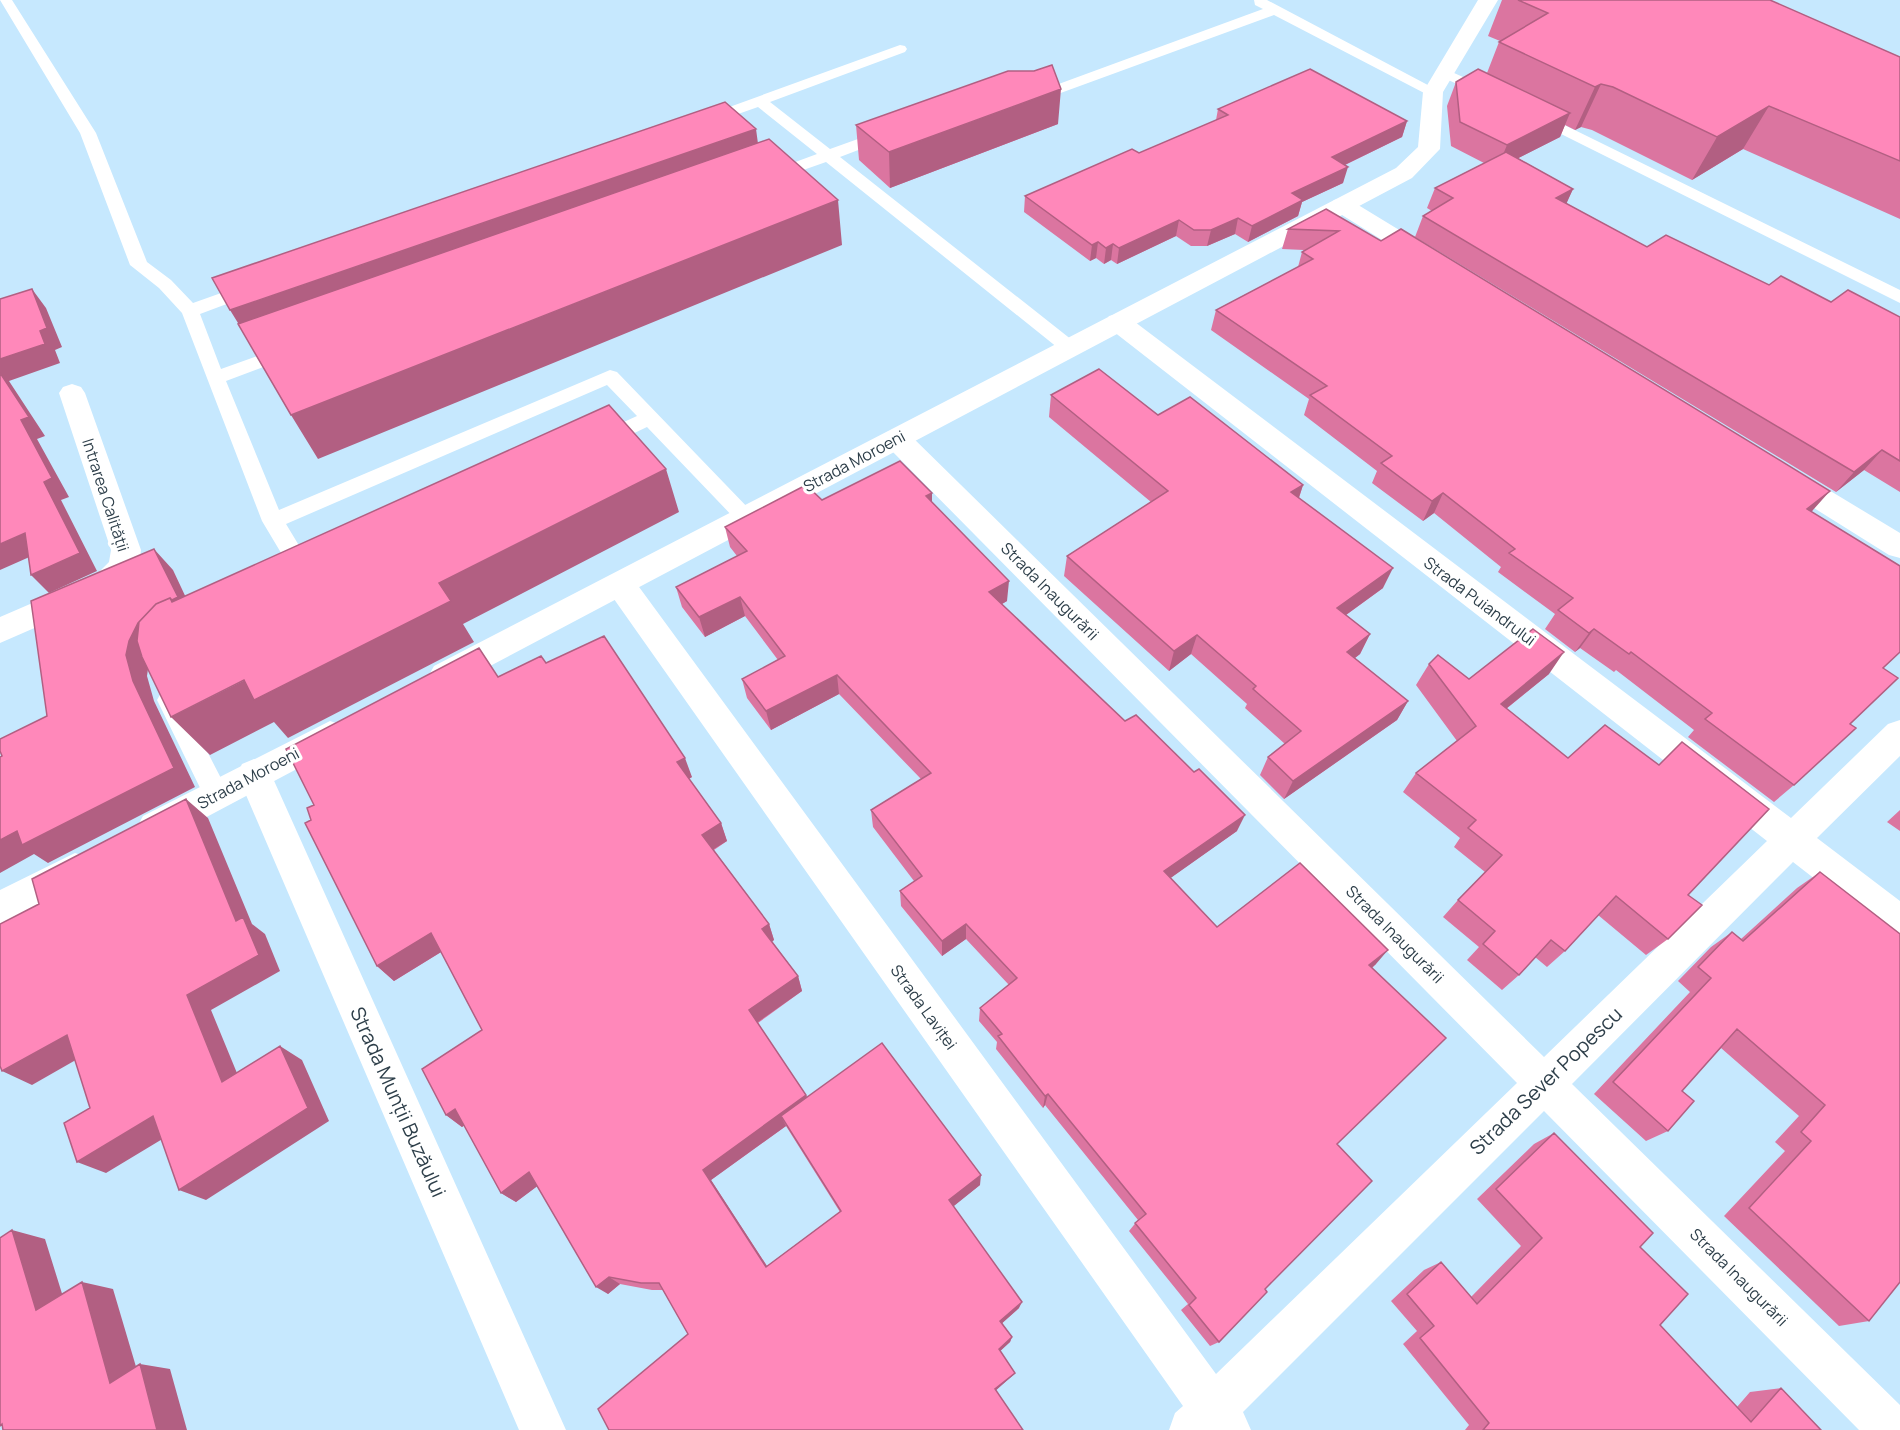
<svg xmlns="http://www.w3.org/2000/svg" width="1900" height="1430" viewBox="0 0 1900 1430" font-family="Manrope,sans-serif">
  <rect width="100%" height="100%" fill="#c6e8fe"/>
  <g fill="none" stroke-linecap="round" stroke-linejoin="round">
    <path fill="#fff" fill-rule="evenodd" d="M0,0h12l84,133 51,129 24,18 22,23 62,-22 9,6 -3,4 -61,23 21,55 70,-25 7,2 2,4 -2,4 -72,27 53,129 331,-140 7,2 136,141 4,5 -4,5 -7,3 -7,-3 -92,-96 -40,19h-14l-3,-5 3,-5 44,-20 -30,-31 -321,139 32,53 -3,6 -8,2 -8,-2 -37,-62 -80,-208 -23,-25 -29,-23 -50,-132z
      M1254,0h13l174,92 -8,5 -5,-2 -154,-80 -238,87h-10l-3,-3 3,-3 237,-87 -8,-4z
      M900,45l5,1 2,3 -2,3 -135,50 60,47 53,-19h12l2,3 -2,3 -55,21 237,187 2,4 -2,4h-14l-237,-190 -51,18h-12l-2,-3 2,-3 54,-20 -59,-47 -54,19 -8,-5 3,-3z
      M1443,68l51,23 3,3 -8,5 -5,-2 -46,-22 -2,-3 2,-3z
      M1534,110l366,180v13l-371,-185 -3,-3z
      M169,690l8,3 48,93 4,8 -4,8 -9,3 -9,-3 -50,-102 4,-7z"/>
    <path fill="#fff" fill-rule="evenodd" d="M1342,198l8,2 87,53 3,5 -3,5 -9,2 -9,-2 -85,-53 -4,-5 4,-5z
      M1118,314l9,2 664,502 97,-94 12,-4v36l-83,82 83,63v39l-13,-5 -94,-73 -221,222 328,321v25h-41l-315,-319 -301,301 8,18h-82l6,-17 8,-7 -574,-814 -4,-8 4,-8 11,-4 11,4 585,798 301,-291 -630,-637 -4,-7 4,-7 10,-3 10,3 637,625 223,-216 -658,-513 -4,-6 4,-6z
      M72,384l9,3 4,6 56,157c-1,18 -12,31 -24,42l-117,51v-26l95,-41 14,-14 2,-12 -52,-157 4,-6z
      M1784,466l10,3 106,64v25l-11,-3 -115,-72 -4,-7 4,-7z
      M254,759l12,5 5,10 295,656h-47l-282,-656 5,-10z"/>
    <path fill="#fff" fill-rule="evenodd" d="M1478,0h20l-55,92 -3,57 -28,29 -956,506 -11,4 -11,-4 -5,-9 5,-9 962,-498 22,-21 5,-55z
      M330,721l12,4 5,10 -5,10 -175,93 -12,5 -12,-5 -6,-11 6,-11z
      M75,853l13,4 5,12 -5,12 -88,45v-36z"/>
  </g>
  <path fill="#db75a0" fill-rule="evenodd" d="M1502,0h268l130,57v162l-157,-70 -51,31 -100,-50 -11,-3 -6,3 -10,-5 -5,12 -42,21 55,31 -7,14 81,44 122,38 62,17 69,15v175l-36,-22 -28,22 -421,-255 8,-21 9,-5 -5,-3 8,-20 49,-25 -33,-17 -4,-40 9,-24 31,-9 12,-31 1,-1 -12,-5z
    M1218,109l189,12 -5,16 -57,28 -2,18 -41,19 -4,14 -50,26 -13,-8 -28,12h-16l-15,-10 -59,28 -6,-4 -7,4 -8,-6 -6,3 -66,-49 1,-16 114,-43 77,-33z
    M1058,124l-168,64 -31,-28 -3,-35z
    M1326,209l487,301 -2,2 72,156 -33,56 -56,61 -20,17 -86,-65 6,-7 -78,-60 -2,2 -34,-24 -5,4 -30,-23 10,-15 -57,-42 3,-5 -67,-54 -11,8 -51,-38 5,-12 -73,-56 5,-16 -98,-69 5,-20 82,-43 4,-15 2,-2 -22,-1 6,-20z
    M1051,395l107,20 145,70 -4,13 84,90 -37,27 24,19 -10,20 -5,4 53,43 -11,19 -113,79 -24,-24 8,-18 17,-13 -40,-36 2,-4 -56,-50 -22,17 -105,-95 3,-20 84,-54 -102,-85z
    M932,493v10l75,98 -5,3 235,227 -67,47 47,49 159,37 -4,4 -35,176 -72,145 -46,53 -9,4 -29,-36 7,-6 -59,-73 9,-11 -93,-115 -2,3 -47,-59 1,-7 -18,-21 1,-13 29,-23 -43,-46 -24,17 -41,-50 -1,-15 14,-10 -41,-54 -2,-17 50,-31 -82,-85 -68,36 -24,-32 -5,-19 36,-19 -33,-44 -40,21 -23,-30 -6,-20 61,-31 -7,-9 -5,-20 97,-27z
    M546,663l146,114 -3,2 32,44 6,18 -13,9 55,74 5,16 -2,1 26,35 4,15 -44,32 49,74 173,88 -27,21 66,102 -17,15 10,14 -2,5 -10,9 15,22 -3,3 -16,14 -308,-56 -25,-44h-11l-32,-6 -12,10 -71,-108 -21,16 -15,-9 -37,-68 -2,2 -16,-12 36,-85 -41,-78 -47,29 -17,-15 -66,-146 3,-15 184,-128zM786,1126l54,86 -73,54 -56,-86z
    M1429,664l40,15 80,-5 -43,35 182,186 -20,44 -22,16 -48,-40 -33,36 -18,16 -12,-10 -16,18 -17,15 -35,-30 12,-13 -36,-30 15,-17 27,-28 -31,-25 6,-9 -57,-46 13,-19 41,-32 -41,-56z
    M1900,810v21l-13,-9z
    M1820,872l49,449 -30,5 -115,-110 61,-65 -10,-9 24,-26 -78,-68 -39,43 -14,40 -22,10 -52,-47 96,-102 -12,-11 33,-34 21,-15 9,7 56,-51z
    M1554,1133l86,114 20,78 77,82 13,-15 31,-4 40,42h-356l4,-5 -66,-81 14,-13 -26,-30 33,-31 17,-8 30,35 50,-51 -44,-47 57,-55z"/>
  <path fill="#b25f82" d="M1601,84l-20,43 -6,3 20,-43z
    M1061,89l-3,35 -168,64 -1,-36z
    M1769,106l-26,43 -51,31 25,-43z
    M1570,113l-10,24 -63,32 10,-24z
    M1407,121l-5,16 -74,36 4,-16z
    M756,129l6,44 -505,181 -27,-44z
    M1348,167l-5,16 -41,19 -4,14 -50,26 4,-16 40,-33z
    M1573,189l-9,20 -8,-11z
    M838,200l4,45 -524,214 -27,-44z
    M1238,218l-3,16 -28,12 4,-16z
    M1179,220l-3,16 -59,28 2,-16z
    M1098,242l-2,16 -6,3 2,-16z
    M1113,244l-2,16 -7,4 2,-16z
    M32,289l14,19 16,39 -7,3 5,13 -51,18 36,55 -8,3 32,58 -8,3 36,71 -48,22 -18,-18 13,-93 -23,-62 -21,-47v-14l40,-28z
    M1882,450l-18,20 -28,22 18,-20z
    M666,469l13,43 -216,112 11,18 -186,96 -14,-16 -64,33 -39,-38z
    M1303,485l-7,21 -5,-14z
    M1830,491l-17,19 -23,19 17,-20z
    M932,493v21l-6,-18z
    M1443,493l-9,20 -11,8 9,-20z
    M25,533l18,18 -43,19v-26z
    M154,549l19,21 23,49 -47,43 -2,14 7,25 41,86 -147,76 -14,-9 -34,19v-33l126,-185 3,-14z
    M1393,568l-10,20 -55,40 9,-20z
    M1009,581l-2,20 -19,11 1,-20z
    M740,597l5,19 -40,21 -6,-20z
    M1594,629l-14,19 -5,4 14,-19z
    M1370,634l-10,20 -22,17 9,-19z
    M1197,635l-6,19 -22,17 5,-20z
    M1564,652l-15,22 -63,51 15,-21z
    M837,675l2,19 -68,36 -5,-19z
    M1408,701l-11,19 -113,79 9,-18z
    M685,758l7,19 -8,4 -7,-19z
    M186,799l22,19 44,106 13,10 15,37 -69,39 35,85 -24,-13 -35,-87 49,-74z
    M1245,815l-8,16 -79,56 6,-16z
    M721,823l6,18 -18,11 -7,-17z
    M769,924l5,16 -6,5 -6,-16z
    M966,924v15l-24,17v-15z
    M431,933l15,16 -52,32 -17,-15z
    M1388,950l-12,14 -18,15 11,-14z
    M798,976l4,15 -47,33 -6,-14z
    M67,1035l28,14 -63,36 -30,-14z
    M280,1046l22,14 27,61 -123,79 -27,-10z
    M1048,1094l-3,11 -2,3 2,-12z
    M806,1095l5,12 -30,9 5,10 -75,54 61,94 -6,-7 -63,-97z
    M455,1109l16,12 -9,6 -16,-12z
    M153,1116l26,13 -73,44 -29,-11z
    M529,1172l14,10 -27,20 -15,-9z
    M981,1175l-1,10 -31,25v-10z
    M12,1230l33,9 24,77 -33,-6z
    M609,1277l11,7 -12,10 -12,-7z
    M82,1282l31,7 29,98 -32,-4z
    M1022,1302l-3,6 -20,18 1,-5z
    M1012,1337l-2,5 -13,12 2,-5z
    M140,1364l30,5 17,61h-30z
    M1015,1373l-3,3 -18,16 1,-3z"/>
  <path fill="#ff88ba" stroke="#b25f82" stroke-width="1.5" d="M1518,0h252l130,57v104l-131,-55 -52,31 -104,-50 -12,-3 -6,3 -96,-45 49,-29z
    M1052,65l9,24 -172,63 -33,-27 152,-54h26z
    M1310,69l97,52 -75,36 16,10 -56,26 11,7 -51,26 -14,-8 -27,12h-17l-15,-10 -60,28 -6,-4 -7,4 -8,-6 -6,3 -67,-49 107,-47 7,4 89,-38 -10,-6z
    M1478,69l92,44 -63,32 -47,-23 -4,-40z
    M725,102l31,27 -526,181 -18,-32z
    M769,139l69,61 -547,215 -53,-91z
    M1506,152l67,37 -17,9 91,49 19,-12 103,50 12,-9 50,26 17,-12 52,27v144l-18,-11 -28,22 -431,-256 30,-18 -18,-10z
    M1326,209l55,32 20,-12 429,262 -23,18 93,57v86l-17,16 15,10 -48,46 6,4 -62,57 -89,-66 7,-6 -81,-61 -2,2 -35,-25 -5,4 -31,-23 15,-12 -64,-45 6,-4 -72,-56 -11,8 -51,-38 11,-7 -82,-61 17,-9 -111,-76 97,-51 -11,-7 37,-21 -51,-2z
    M32,289l15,39 -7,3 5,13 -45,15v-60z
    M1099,369l59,46 32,-18 113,88 -12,7 102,76 -56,40 33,26 -23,18 61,49 -115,80 -25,-24 33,-26 -48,-42 3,-3 -59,-51 -23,16 -107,-95 101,-65 -117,-96z
    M0,373l29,44 -8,3 31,58 -8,4 36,71 -49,22 -6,-42 -25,11z
    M609,405l57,64 -227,114 12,18 -197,99 -10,-20 -73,37 -29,-60 -5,-16 2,-19 17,-18 14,-6 2,4z
    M900,461l32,32 -6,3 83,85 -20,11 136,129 11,-6 58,57 5,-3 46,46 -81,56 53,56 83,-64 88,87 -19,15 77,73 -109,106 35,37 -107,108 2,3 -48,50 -30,-37 7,-7 -61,-75 11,-9 -98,-120 -3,2 -47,-60 4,-2 -22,-26 37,-30 -51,-54 -24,17 -42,-50 22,-15 -51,-66 60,-37 -94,-98 -71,36 -24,-32 43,-23 -45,-59 -41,20 -23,-30 71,-36 -22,-24 81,-42 16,15z
    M154,549l24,48 -6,3 -2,-2 -14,6 -18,19 -9,18 -3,14 7,26 41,87 -152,77 -5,-14 -17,9v-83l2,-1 -2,-5v-12l47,-23 -16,-115z
    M1533,629l31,23 -63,52 67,54 37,-33 54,40 23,-23 87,67 -81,86 14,10 -34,34 -52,-43 -51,55 -14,-11 -32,35 -36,-31 12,-13 -37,-31 44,-45 -34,-27 8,-8 -60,-47 60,-47 -47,-62 9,-9 31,24z
    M604,636l81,122 -8,4 44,61 -19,12 67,89 -7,5 36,47 -49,34 57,85 -103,75 63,97 75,-56 -60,-95 101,-73 99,132 -32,25 73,102 -22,19 12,16 -13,12 16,24 -20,16 28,41h-414l-11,-21 90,-75 -29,-51h-18l-32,-6 -13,10 -67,-115 -28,21 -46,-84 -9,6 -24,-46 60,-39 -51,-97 -54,33 -72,-143 6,-3 -4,-12 7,-3 -28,-56 193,-101 19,29 43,-21 5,7z
    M186,799l50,122 7,-4 16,38 -72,40 35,87 58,-36 28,62 -129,82 -26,-74 -76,46 -13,-39 26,-15 -23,-73 -65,36 -2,-5v-142l39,-20 -7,-25z
    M1820,872l80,62v348l-31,39 -120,-113 62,-67 -10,-9 24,-27 -88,-76 -55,62 12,10 -26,30 -55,-49 98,-104 -13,-11 34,-35 11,9z
    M1554,1133l99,100 -13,14 48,47 -28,31 91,97 30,-34 40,42h-338l6,-7 -69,-85 14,-12 -27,-32 34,-32 36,42 65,-66 -46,-49z
    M12,1230l24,80 46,-28 28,101 30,-19 17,66h-154l-1,-6 -2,2v-188z"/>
  <g text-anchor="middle" stroke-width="6" stroke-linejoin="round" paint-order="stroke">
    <g font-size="16" fill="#2e3f4a" stroke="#fff">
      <text transform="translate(854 461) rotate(-28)" y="6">Strada Moroeni</text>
      <text transform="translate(106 495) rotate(72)" y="6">Intrarea Calității</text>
      <text transform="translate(1050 591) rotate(45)" y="6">Strada Inaugurării</text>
      <text transform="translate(1480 601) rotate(37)" y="6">Strada Puiandrului</text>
      <text transform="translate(248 778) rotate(-28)" y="6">Strada Moroeni</text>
      <text transform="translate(1395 934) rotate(45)" y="6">Strada Inaugurării</text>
      <text transform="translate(924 1007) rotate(54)" y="6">Strada Laviței</text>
      <text transform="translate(1739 1277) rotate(45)" y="6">Strada Inaugurării</text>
    </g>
    <g font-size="20" fill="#2e3f4a" stroke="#fff">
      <text transform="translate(1546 1081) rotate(-44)" y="7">Strada Sever Popescu</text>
      <text transform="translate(398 1102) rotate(66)" y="7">Strada Munții Buzăului</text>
    </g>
  </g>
</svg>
